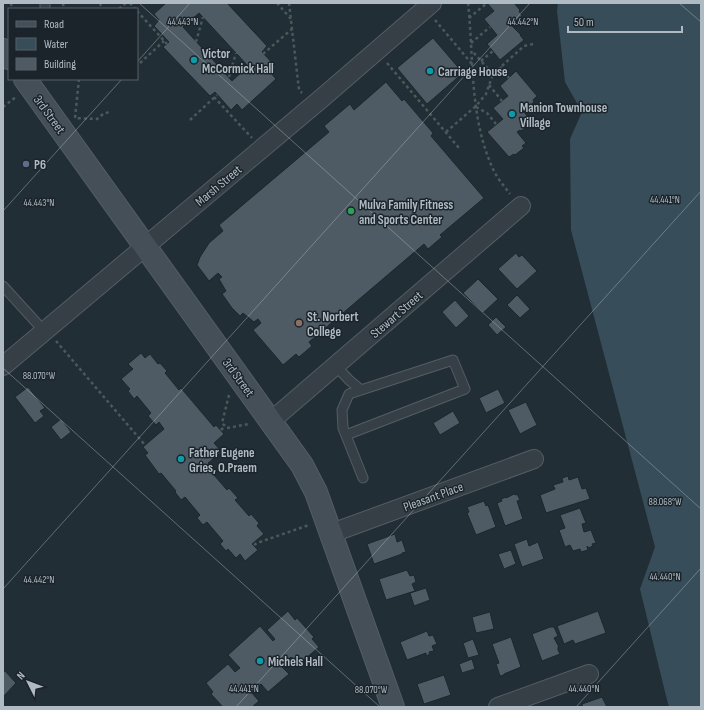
<svg xmlns="http://www.w3.org/2000/svg" width="704" height="710" viewBox="0 0 704 710" font-family="'Sofia Sans Condensed',sans-serif">
  <rect width="100%" height="100%" fill="#222e35"/>
  <path fill="#374d5a" d="M558,3h143v704h-32l-3,-11 -26,-107 15,-42 -84,-317 -1,-91 12,-27 -17,-30 -8,-71z"/>
  <path fill="#4e5b64" stroke="#1d262d" fill-rule="evenodd" d="M166,3h61l40,43 -5,6 14,15 -6,5 6,7 -34,31 -5,-6 -6,6 -16,-18 -5,4 -47,-49 6,-5 -15,-16 5,-6 -5,-6zM199,13l49,53 -16,15 -49,-54z
    M487,3h27l6,7 -1,1 3,5 -11,9 10,10h-1l4,5 -24,20 -13,-16 10,-9 -13,-16 10,-8z
    M433,38l30,35 -36,31 -30,-36z
    M516,71l21,25 -4,4 1,2 -6,5 -2,-2 -5,4 10,11 -5,4 2,2 -7,5 -1,-1 -3,2 9,11 -4,3 2,2 -9,7 -1,-1 -5,3 -22,-25 16,-13 -10,-11 15,-12 -8,-10z
    M386,82l16,19 2,-2 29,34 -2,3 53,62 -44,37 2,2 -14,12 -4,-5 -115,98 3,4 -13,11 -3,-3 -13,11 -30,-35 8,-7 -3,-4 -4,3 -11,-9 -3,3 -8,-8 -10,-14 4,-3 -7,-12 3,-2 -4,-4 -9,8 -12,-16 3,-8 9,-14 14,-12 -4,-6 110,-93 -5,-6 26,-22 4,6z
    M516,253l3,4 3,-2 15,16 -20,18 -19,-20z
    M478,279l20,20 -15,14 -20,-20z
    M517,295l13,14 -10,9 -13,-13z
    M455,300l14,16 -13,12 -14,-16z
    M496,317l10,10 -9,8 -9,-10z
    M141,353l4,5 5,-4 8,10 2,-1 7,8 -2,2 14,17 2,-2 33,39 2,-2 8,9 -10,9 8,9 -14,11 8,10 -2,2 13,15 2,-2 9,10 -3,2 14,16 2,-2 8,9 -2,3 7,8 -12,10 6,6 -13,11 -5,-7 -4,4 -8,-9 -2,2 -6,-7 3,-3 -16,-19 -4,3 -6,-7 3,-3 -15,-18 -4,3 -6,-8 1,-1 -15,-18 -2,1 -14,-19 3,-2 -5,-6 21,-18 -5,-7 -3,3 -8,-9 3,-3 -14,-17 -3,3 -6,-8 2,-2 -9,-10 12,-10 -5,-5z
    M28,387l17,21 -5,3 4,5 -9,7 -20,-26z
    M498,389l7,14 -19,10 -7,-15z
    M526,402l11,23 -17,9 -12,-24z
    M453,411l7,12 -20,12 -7,-12z
    M61,419l10,13 -10,8 -10,-13z
    M568,476l1,4 9,-3 4,12 4,-1 4,11 -44,14 -6,-18 15,-6 -2,-4 10,-3 -1,-4z
    M514,494l1,1 2,-1 3,6 -3,1 6,18 -18,7 -8,-23 5,-2 -1,-2 5,-2v1z
    M484,501l2,5 2,-1 8,22 -20,8 -9,-22 2,-1 -2,-5z
    M580,508l6,15 -4,1 2,8 7,-2 5,13 -4,1 1,2 -5,2 -1,-2 1,4 -7,2 -1,-3 -7,2 -3,-6 -5,2 -6,-17 6,-2 -5,-13z
    M395,534l2,8 5,-2 4,12 -4,1v1l-28,10 -7,-20z
    M527,539l2,7 9,-4 6,17 -22,8 -8,-23z
    M511,550l5,14 -12,5 -6,-15z
    M407,570l3,6 4,-1 2,7 -4,2 3,7 -29,9 -7,-21z
    M426,588l4,12 -16,6 -4,-13z
    M288,611l7,9 2,-2 17,19 -2,2 7,8 -21,18 -7,-8 -8,7 -2,2 8,8 -21,18 -7,-8 -10,8 8,9 -7,6h-29l-12,-13 2,-2 -7,-9 22,-19 7,8 5,-4 -12,-13 32,-29 13,15 2,-2 -8,-9z
    M598,611l8,22 -31,11 -2,-4 -9,4 -7,-18z
    M490,612l4,17 -18,4 -4,-16z
    M550,627h4l4,9 -4,2 5,9h-1v3l2,4 -18,7 -10,-27z
    M427,631l2,5 4,-1 4,9 -5,2 2,5 -5,1 1,2 -4,2v-3l-19,7 -7,-18z
    M511,637l10,30 -17,7v1l-4,1 -4,-12 3,-1 -7,-19z
    M473,639l6,16 -11,3 -5,-15z
    M472,659l3,10 -13,4 -3,-9z
    M5,671l11,12 -13,14v-25z
    M444,675l7,20 -27,9 -7,-20z
    M602,697l5,10h-24l-1,-3z"/>
  <g fill="none" stroke-linecap="round" stroke-linejoin="round">
    <g stroke="#535d64" stroke-width="11">
      <path id="service" d="M45,3v6
        M3,286l41,45
        M336,366l13,14 12,10 92,-30 12,29 -119,46
        M361,390l-12,4 -7,16 1,18 20,50"/>
    </g>
    <g stroke="#535d64" stroke-width="20">
      <path id="minor" d="M3,366l319,-268 110,-95
        M271,421l250,-215
        M332,533l202,-74
        M498,707l91,-33"/>
    </g>
    <g stroke="#535d64" stroke-width="24">
      <path id="secondary" d="M3,50l6,8
        M25,79l277,386 14,27 77,215"/>
    </g>
    <path stroke="#485a59" stroke-width="2.5" stroke-dasharray="3 3" stroke-linecap="butt" d="M11,3l1,6
      M63,3l1,6
      M100,3l2,6
      M130,3l5,6
      M277,3l14,16
      M289,3l10,87 3,3
      M468,3c6,55 1,114 25,166 4,9 11,17 17,25
      M119,9l7,-6
      M137,11l30,33
      M469,18l18,-15
      M435,20l37,44
      M196,42l7,-25
      M471,43l19,-16
      M263,54l29,-25
      M481,61l12,-10
      M140,63l24,-22
      M387,63l72,85
      M500,67l9,11
      M493,74l31,-28 9,-2
      M229,77l7,-24
      M79,79l-4,39 22,1 6,-5 6,-2
      M489,85l13,16
      M214,97l38,41
      M3,107l13,-10
      M476,107l11,6 9,11
      M190,120l27,-25
      M446,132l30,-26 10,-12 7,-20 -21,-23
      M56,341l89,104
      M229,395l-7,28 5,5 22,-4
      M221,430l4,-4
      M254,545l3,-2 52,-18"/>
    <use href="#service" stroke="#363f46" stroke-width="9"/>
    <use href="#minor" stroke="#363f46" stroke-width="18"/>
    <use href="#secondary" stroke="#444f58" stroke-width="22"/>
  </g>
  <path fill="none" stroke="#b0bac2" stroke-width="1" stroke-opacity="0.45" d="M139,3l562,506M679,3l22,19M137,62l53,-59M3,211l119,-132M3,368l377,339M3,589l527,-586M236,707l465,-516M576,707l125,-139"/>
  <g fill="#0f9aa8" stroke="#1b242a" stroke-width="1.5">
    <circle cx="194" cy="60" r="4"/>
    <circle cx="430" cy="71" r="4"/>
    <circle cx="512" cy="114" r="4"/>
    <circle cx="181" cy="459" r="4"/>
    <circle cx="260" cy="661" r="4"/>
  </g>
  <circle fill="#5c6f8a" stroke="#1b242a" stroke-width="1.5" cx="26" cy="164" r="4"/>
  <circle fill="#2e9e5b" stroke="#1b242a" stroke-width="1.5" cx="351" cy="211" r="4"/>
  <circle fill="#8d6e63" stroke="#1b242a" stroke-width="1.5" cx="299" cy="323" r="4"/>
  <g text-anchor="middle" stroke-width="3" stroke-linejoin="round" paint-order="stroke">
    <g font-size="13" font-weight="bold" fill="#b0bac2" stroke="#1b242a" text-anchor="start">
      <text x="202" y="58">Victor<tspan x="202" dy="15">McCormick Hall</tspan></text>
      <text x="438" y="76">Carriage House</text>
      <text x="520" y="112">Manion Townhouse<tspan x="520" dy="15">Village</tspan></text>
      <text x="34" y="169">P6</text>
      <text x="359" y="209">Mulva Family Fitness<tspan x="359" dy="15">and Sports Center</tspan></text>
      <text x="307" y="321">St. Norbert<tspan x="307" dy="15">College</tspan></text>
      <text x="189" y="457">Father Eugene<tspan x="189" dy="15">Gries, O.Praem</tspan></text>
      <text x="268" y="666">Michels Hall</text>
    </g>
    <g font-size="13" fill="#b0bac2" stroke="#1b242a">
      <text transform="translate(50 114) rotate(54)" y="5">3rd Street</text>
      <text transform="translate(218 185) rotate(-40)" y="5">Marsh Street</text>
      <text transform="translate(396 314) rotate(-41)" y="5">Stewart Street</text>
      <text transform="translate(239 377) rotate(54)" y="5">3rd Street</text>
      <text transform="translate(433 496) rotate(-20)" y="5">Pleasant Place</text>
    </g>
  </g>
  <g font-size="10" text-anchor="middle" fill="#b0bac2" stroke="#1b242a" stroke-width="3" stroke-linejoin="round" paint-order="stroke">
    <text x="183" y="25">44.443°N</text>
    <text x="523" y="25">44.442°N</text>
    <text x="665" y="203">44.441°N</text>
    <text x="39" y="206">44.443°N</text>
    <text x="39" y="379">88.070°W</text>
    <text x="665" y="505">88.068°W</text>
    <text x="665" y="580">44.440°N</text>
    <text x="39" y="583">44.442°N</text>
    <text x="244" y="692">44.441°N</text>
    <text x="584" y="692">44.440°N</text>
    <text x="371" y="693">88.070°W</text>
  </g>
  <rect width="704" height="710" fill="none" stroke="#b0bac2" stroke-width="8"/>
  <rect x="8" y="8" width="130" height="72" fill="#1b242a" stroke="#576067"/>
  <rect x="16" y="21" width="20" height="6" fill="#444f58" stroke="#576067"/>
  <text x="44" y="28" font-size="12" fill="#b0bac2">Road</text>
  <rect x="16" y="38" width="20" height="12" fill="#374d5a" stroke="#576067"/>
  <text x="44" y="48" font-size="12" fill="#b0bac2">Water</text>
  <rect x="16" y="58" width="20" height="12" fill="#4e5b64" stroke="#576067"/>
  <text x="44" y="68" font-size="12" fill="#b0bac2">Building</text>
  <g transform="translate(28 682) rotate(312)" stroke="#1b242a" stroke-width="3" paint-order="stroke">
  <path d="M0-3L7 15L0 10L-7 15Z" fill="#b0bac2"/>
  <text y="-6" font-size="11" font-weight="bold" text-anchor="middle" fill="#b0bac2">N</text>
  </g>
  <path d="M568 26v6h114v-6" fill="none" stroke="#b0bac2" stroke-width="2"/>
  <text x="574" y="26" font-size="12" fill="#b0bac2" stroke="#1b242a" stroke-width="3" paint-order="stroke">50 m</text>
</svg>
